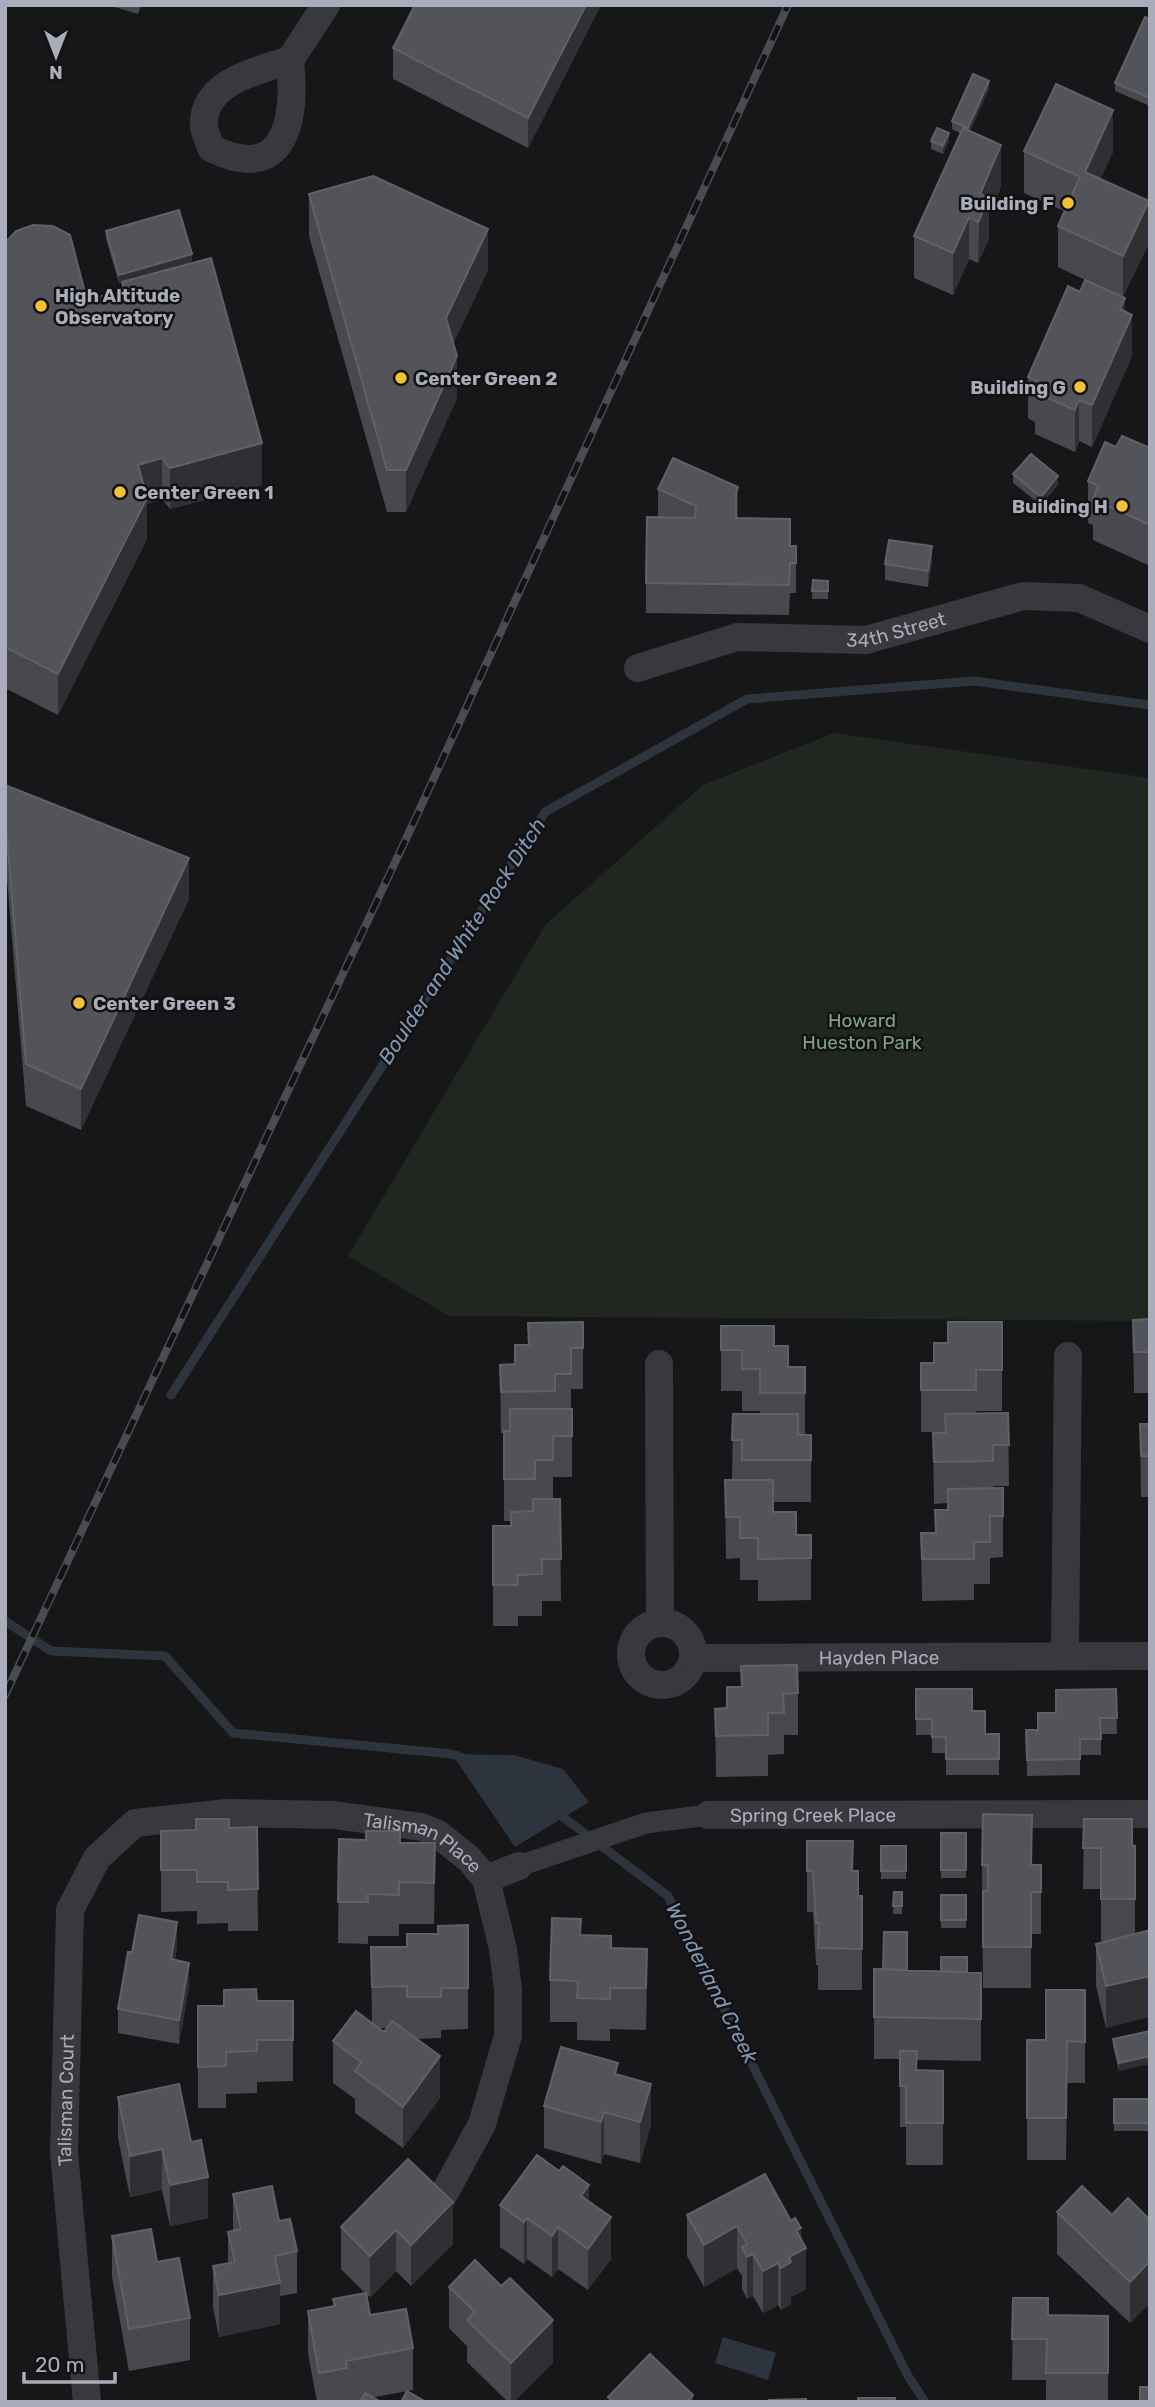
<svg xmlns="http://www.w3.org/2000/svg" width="1155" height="2407" viewBox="0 0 1155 2407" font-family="Rubik,sans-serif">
  <rect width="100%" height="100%" fill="#171719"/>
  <path fill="#1f2720" d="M834,733l316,45v543l-701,-5 -101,-60 198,-332 157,-139z"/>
  <path fill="#2d343d" d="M452,1754l62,1 49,14 26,33 -74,45z
    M723,2337l53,16 -8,27 -53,-17z"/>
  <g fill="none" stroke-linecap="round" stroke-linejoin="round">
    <path stroke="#2d343d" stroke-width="9" d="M171,1395l374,-583 202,-113 227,-18 176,24
      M5,1621l46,30 114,5 68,77 219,21 9,3
      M555,1811l113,85 240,480 17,26"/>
    <path stroke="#38383e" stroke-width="21" d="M519,1866l127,-43 62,-8"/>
    <g stroke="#38383e" stroke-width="28">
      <path d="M290,60c6,57 -3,126 -79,88 -2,-7 -6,-15 -7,-21 -3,-45 53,-56 86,-67z"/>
      <path d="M290,60l36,-55"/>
      <path id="s1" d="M638,668l99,-31 129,3 157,-44 56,2 71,31"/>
      <path d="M659,1364l1,258"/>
      <circle cx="662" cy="1654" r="31"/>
      <path d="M1065,1656l3,-300"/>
      <path id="s2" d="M693,1658l457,-2"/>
      <path id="s3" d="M708,1815l442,-1"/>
      <path d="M486,1879l33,-13"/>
      <path id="s4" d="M87,2402l-23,-249 6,-243 27,-52 38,-35 92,-10 107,2 88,12 16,7 31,25 17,20 17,70 5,41v46l-26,88 -44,81"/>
    </g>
    <g stroke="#4b4c53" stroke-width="8">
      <path id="rail" d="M5,1695l401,-856 382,-834"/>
    </g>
    <use href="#rail" stroke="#121214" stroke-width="5" stroke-dasharray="16" stroke-linecap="butt"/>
  </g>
  <path fill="#48484e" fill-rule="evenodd" d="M108,5h33l-3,9z
    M601,5l-73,143 -135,-69v-31z
    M1150,19v87l-35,-15v-8z
    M989,89l-19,42 31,56 -12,26v26l-11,24 -9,-4 -16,36 -39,-17v-42l46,-103 -8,-4v-8z
    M931,141h18l-6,13 -12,-5z
    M1024,151l89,1 -13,27 49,64 -26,54 9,59 -40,91 -13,-6 -4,11 -40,-18v-12l-7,-4v-41l52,-85 22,-4 -44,-21v-41l6,-15 -40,-18z
    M309,194l179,76 -35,74 4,54 -51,114h-19l-78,-276z
    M106,231l86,31 -64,18 134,205 -92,24 -8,-10 -15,5v35l-89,176 -53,-27v-445l82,57 35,-9v-9l-3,1 -13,-44z
    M1116,447l34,1v118l-57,-26v-15l-5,-2v-42z
    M1013,474l45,11 -17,20 -28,-22z
    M658,489l80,29 52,28h6v47h-6l-1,22 -143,-2v-30l12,-66z
    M932,562l-4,25 -43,-7v-16z
    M813,580l15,1v18h-16z
    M5,785l184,114 -108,231 -55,-24 -21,-251z
    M1150,1319v74h-16l-1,-73z
    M583,1322v67h-12v20h1v68h-19v22h7l1,102h-19v15h-24v10h-25v-100h18v-5h-7v-88h-3l-1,-68 15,-1 13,-19z
    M1002,1322v89h-26v3l32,-1 1,73h-16v2h10v69l-13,1v26h-16v16l-52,1 -1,-68h14l13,-23v-7l-14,1 -1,-71h12v-1h-24v-69h13l14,-20z
    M721,1326l53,20 14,21h17v68h-7h13v67h-38v10l23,23h15v65l-53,1v-21h-18v-22l-14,1 -1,-79h7l1,-66h27v-3h-18v-20h-21z
    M1140,1424h10v73h-9z
    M727,1687l71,6v42h-14v19l-16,1v21l-52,1 -1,-68 12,-1z
    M916,1689l56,22 13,23h14v41h-53v-22h-14v-18h-16z
    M1116,1689l1,45h-16v21h-21v20l-53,1 -1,-46h12l18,-17z
    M1084,1819l51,27v88l-29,94 -10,-42v-42l12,-3h-7v-52h-18z
    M257,1827l1,104h-30v-8l-31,1v-13l-36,1v-81z
    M941,1833h25v45h-25z
    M339,1839l27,1 34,3h35l-1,81h-35v12h-31v8l-30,-1z
    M807,1841l46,30 5,25h4v94h-44v-25h-2l-3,-53h-6z
    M881,1846h25v33h-25z
    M982,1865h59v69h-10v54h-48z
    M894,1892h8v22h-9z
    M941,1895h25v33h-25z
    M468,1925v104l-27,1v8l-24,1 23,59 -37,50 -48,-35v-14l-22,-16v-42l39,-18 -1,-76h36l31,-13zM378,2028h9l-3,4z
    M581,1935l30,13 36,1 -1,81 -36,-1v12l-33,-1v-18h-27v-42z
    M177,1946l-2,14 14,26 -10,58 -61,-11v-24l14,-57z
    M874,1969l107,4v88l-64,-1v10l26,1v94h-37v-38h-6v-68h-26z
    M1085,1990v93h-18l-1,77h-39v-120h19z
    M257,2001h36v80l-36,1v11l-31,1v14h-28v-102h26z
    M1150,2031l-31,40 -6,-24v-8z
    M618,2074l33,51 -11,38 -36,-9 -3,10 -57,-16v-42z
    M179,2084l29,134 -38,8 -8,-36 -32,7 -12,-59v-41z
    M1114,2099h36v32h-36z
    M408,2159l45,85 -42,42 -15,-15 -26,26 -4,-3 4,21 43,33v42l-65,12h-31l-9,-49v-42l25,-4v-8l32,-6 -24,-24v-42z
    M233,2194l46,27 18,30v42l-17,3v28l-61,13 -6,-29v-42l15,-3v-31l5,-1z
    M589,2202l22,57 -23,31 -30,-21 -6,8 -25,-18 -3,5 -24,-17v-42z
    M1057,2212l93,8v83l-20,20 -73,-69z
    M687,2215l114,24 5,50 -15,8v7l-10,6 -3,-5 -15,8 -10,-17 -6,3 -5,-10v-13l-5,-8 -33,19 -17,-31z
    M112,2236l45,26 33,56v42l-61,11 -17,-94z
    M449,2287l104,75 -39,40h-6l-41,-40v-16l-18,-18z
    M1013,2298l35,17 60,1v86h-62v-22h-34z"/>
  <path fill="#303034" d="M586,5h15l-73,143v-30z
    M989,81v8l-21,47v-8z
    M1113,110v42l-28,61v-41z
    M949,133v8l-6,13v-8z
    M1001,145v42l-12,26v26l-11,24 2,-69z
    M1149,201v42l-26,54v-41z
    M969,217v42l-16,36v-42z
    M488,229v41l-42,89v-41z
    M192,254v8l-73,21v-8z
    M1125,298v34l7,-17v41l-40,91v-42l28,-96z
    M457,356v42l-51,114v-42z
    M1079,400v41l-4,11v-42z
    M262,443v42l-92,24v-41z
    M162,458v41l-15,5v35l-89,176v-41l80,-209z
    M1058,476v9l-17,20v-8z
    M738,487v31l-2,5v-30z
    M932,546v16l-4,25v-16z
    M189,858v41l-108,231v-41z
    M435,1843v42l-1,39v-41z
    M177,1922v24l-6,37v-24z
    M647,1949v41l-1,40v-42z
    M189,1963v23l-10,58v-24z
    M1150,1976v41l-44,11v-42z
    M440,2056v42l-37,50v-41z
    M1150,2056v8l-31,7v-8z
    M651,2084v41l-11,38v-41z
    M604,2112v42l-3,10v-42z
    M162,2149v41l-32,7v-41z
    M208,2177v41l-38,8v-41z
    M589,2185v41l-8,-30z
    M453,2202v42l-42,42v-41z
    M611,2217v42l-23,31v-41z
    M527,2218v41l-3,5v-42z
    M737,2226v42l-33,19v-42z
    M558,2227v42l-6,8v-41z
    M801,2228v22l5,-2v41l-15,8v7l-10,6v-42l8,-11 7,-27z
    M396,2230v41l-26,26v-41z
    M753,2254v42l-6,3v-42z
    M1150,2261v42l-20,20v-41z
    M778,2263v42l-15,8v-42z
    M280,2283v41l-61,13v-42z
    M553,2320v42l-39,40h-3v-39z
    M693,2395v7h-6z"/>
  <path fill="#53535a" stroke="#606168" stroke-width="2" d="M415,5h171l-58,113 -135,-70z
    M1145,17l5,2v79l-35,-15z
    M973,74l16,7 -21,47 -16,-7z
    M1056,84l57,26 -28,62 64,29 -26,55 -65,-30 22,-49 -56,-26z
    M937,128l12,5 -6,13 -12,-5z
    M963,128l38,17 -21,49 9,4 -11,24 -9,-5 -16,36 -39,-17z
    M373,176l115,53 -42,89 11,38 -51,114h-19l-78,-276z
    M179,210l13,44 -73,21 -13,-44z
    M33,225l20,1 17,9 17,65 37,-10 -2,-8 89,-24 51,185 -92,25 -8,-10 -24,7 9,33 -89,176 -53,-27v-404l11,-12z
    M1085,280l40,18 -5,11 12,6 -40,90 -13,-5 -4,10 -40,-17 5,-11 -12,-5 40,-91 12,6z
    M1122,436l28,12v77l-57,-26 5,-13 -10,-5 17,-39 11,5z
    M1031,454l27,22 -17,21 -28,-23z
    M673,458l65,29 -2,6v25l54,1v27h6v17h-6l-1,22 -143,-2 1,-66 48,1 1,-12 -38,-17z
    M889,540l43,6 -4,25 -43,-7z
    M813,580l15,1v10h-16z
    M5,785l184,73 -108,231 -55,-25 -21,-250z
    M1150,1319v33h-16l-1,-32z
    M583,1322v26h-12v26h-16v17l-54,1 -1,-27 15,-1v-19h14l-1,-22z
    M948,1322h54v48h-26v20h-55v-27h13v-20h14z
    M721,1326h53v20h14v21h17v26h-45v-24h-18v-19h-21z
    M510,1409h62v27h-19v24h-18v19h-31v-48h6z
    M1008,1413l1,32h-16v16l-59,1 -1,-29h13l-1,-19z
    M733,1414h65v21h13v25h-69v-20h-10z
    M1140,1424h10v32h-9z
    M725,1480h48v32h23v23h15v23l-53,1v-21h-18v-21h-14z
    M1003,1488v28h-13v26h-16v17h-52l-1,-26h15l-1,-23h13v-21z
    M533,1499h27l1,60h-19v15l-25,1 1,10h-25v-59h18v-14l22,-1z
    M797,1665l1,28 -15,1 1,19h-16v22l-52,1 -1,-27 12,-1v-21h15l-1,-21z
    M916,1689h56v22h13v23h14v25h-53v-22h-14v-18h-16z
    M1116,1689l1,29h-17l1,21h-21v20l-53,1 -1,-30h12v-17h18v-23z
    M983,1814l49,1 -1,50h10v27h-10v55h-48v-56h5v-26h-6z
    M196,1819h33v9l28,-1 1,62 -30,1v-8h-31v-12h-36v-39l35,-1z
    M1084,1819h48v26l3,1v53h-34v-51h-18z
    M366,1831h34v12h35l-1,40 -35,-1v13l-31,-1v8h-30l1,-63 27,1z
    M941,1833h25v37h-25z
    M807,1841h46l-1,30h6v25h4v53l-44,-1 1,-25h-3l-3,-52h-6z
    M881,1846h25v25h-25z
    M894,1892h8v14h-9z
    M941,1895h25v25h-25z
    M139,1915l38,7 -6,37 18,4 -10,57 -61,-11 10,-57h4z
    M552,1918l29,1 -1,16 31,1v12l36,1 -1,39h-36v11l-33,-1 1,-17 -28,-1z
    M468,1925v63h-27v9h-34v-11l-35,1 -1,-40h36v-13h31v-8z
    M1150,1930v46l-44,10 -10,-42z
    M884,1932h23v38l-24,-1z
    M941,1957h26v15l-26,-1z
    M874,1969l107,4v46l-107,-2z
    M256,1989l1,12h36v39h-36v11l-31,1v14l-28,1v-61h26v-16z
    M1046,1990h39v52l-18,-1 -1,77h-39v-78h19z
    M356,2011l28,21 8,-11 48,35 -37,51 -48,-36 6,-9 -28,-21z
    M1150,2031v25l-31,7 -6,-24z
    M561,2047l57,16 -3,11 36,10 -11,38 -36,-10 -3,10 -57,-16z
    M900,2051h17l-1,19 27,1v52h-37v-37h-6z
    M179,2084l12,58 10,-2 7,37 -38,8 -8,-36 -32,7 -12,-59z
    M1114,2099h36v24h-36z
    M537,2155l22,16 4,-5 26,19 -8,11 30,21 -23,32 -30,-22 -6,9 -25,-18 -3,4 -24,-17z
    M408,2159l45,43 -42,43 -15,-15 -26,26 -29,-29z
    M765,2174l26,47 4,-3 6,10 -5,2 10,18 -17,9 2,5 -10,6 -3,-5 -15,8 -10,-17 -6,3 -5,-10 5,-3 -10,-18 -33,19 -17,-30z
    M272,2186l7,35 11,-2 7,32 -22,5 5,27 -61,12 -6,-29 22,-4 -7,-30 13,-3 -8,-35z
    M1082,2186l30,29 16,-17 22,22v41l-20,21 -73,-70z
    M151,2229l6,33 22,-4 11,60 -61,11 -17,-93z
    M475,2260l26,26 9,-8 43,42 -42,43 -44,-43 8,-8 -26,-25z
    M366,2293l4,22 36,-6 7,39 -67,13 1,7 -28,5 -11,-62 27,-5 -2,-7z
    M1013,2298h35v17l60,1v57h-62l1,-34h-35z
    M650,2354l43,41 -5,7h-75l-5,-5z
    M1140,2387h10v15h-10z
    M407,2391l19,11h-25z
    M365,2393l16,9h-21z
    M858,2398h37v4h-37z
    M806,2399l1,3h-38v-2z"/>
  <g fill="#f1c236" stroke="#121214" stroke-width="2.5">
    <circle cx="1068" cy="203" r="7"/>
    <circle cx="41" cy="306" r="7"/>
    <circle cx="401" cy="378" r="7"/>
    <circle cx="1080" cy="387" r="7"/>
    <circle cx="120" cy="492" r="7"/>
    <circle cx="1122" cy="506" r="7"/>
    <circle cx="79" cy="1003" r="7"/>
  </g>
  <g text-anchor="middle" stroke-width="5" stroke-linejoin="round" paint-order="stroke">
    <g font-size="19" font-weight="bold" fill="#a9acb9" stroke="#121214" text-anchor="start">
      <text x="1054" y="210" text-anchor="end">Building F</text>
      <text x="55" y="302">High Altitude<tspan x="55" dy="22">Observatory</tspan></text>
      <text x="415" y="385">Center Green 2</text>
      <text x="1066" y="394" text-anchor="end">Building G</text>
      <text x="134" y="499">Center Green 1</text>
      <text x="1108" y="513" text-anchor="end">Building H</text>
      <text x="93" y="1010">Center Green 3</text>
    </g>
    <g font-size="19" fill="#a9acb9" stroke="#121214">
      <text dy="7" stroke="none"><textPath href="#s1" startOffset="264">34th Street</textPath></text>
      <text dy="7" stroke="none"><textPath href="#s2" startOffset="186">Hayden Place</textPath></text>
      <text dy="7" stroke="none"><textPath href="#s3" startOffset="105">Spring Creek Place</textPath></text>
      <text dy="7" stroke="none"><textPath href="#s4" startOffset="898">Talisman Place</textPath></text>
      <text dy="7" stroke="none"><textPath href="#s4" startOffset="303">Talisman Court</textPath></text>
    </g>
    <g font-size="19" fill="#80a385" stroke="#121214">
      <text x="862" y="1027">Howard<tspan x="862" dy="22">Hueston Park</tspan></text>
    </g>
    <g font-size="21" font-style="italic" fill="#8097b3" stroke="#121214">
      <text transform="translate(462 941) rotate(-57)" y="7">Boulder and White Rock Ditch</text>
      <text transform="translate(712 1983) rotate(63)" y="7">Wonderland Creek</text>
    </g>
  </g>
  <rect width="1155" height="2407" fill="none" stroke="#a9acb9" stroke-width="14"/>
  <g transform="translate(56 56) rotate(180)" stroke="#121214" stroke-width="5" paint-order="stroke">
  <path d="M0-5L12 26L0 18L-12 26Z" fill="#a9acb9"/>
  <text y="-10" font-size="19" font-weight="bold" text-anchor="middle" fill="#a9acb9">N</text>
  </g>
  <path d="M24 2372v10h91v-10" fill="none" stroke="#a9acb9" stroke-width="3.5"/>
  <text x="35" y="2372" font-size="21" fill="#a9acb9" stroke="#121214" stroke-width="5" paint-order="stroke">20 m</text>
</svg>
